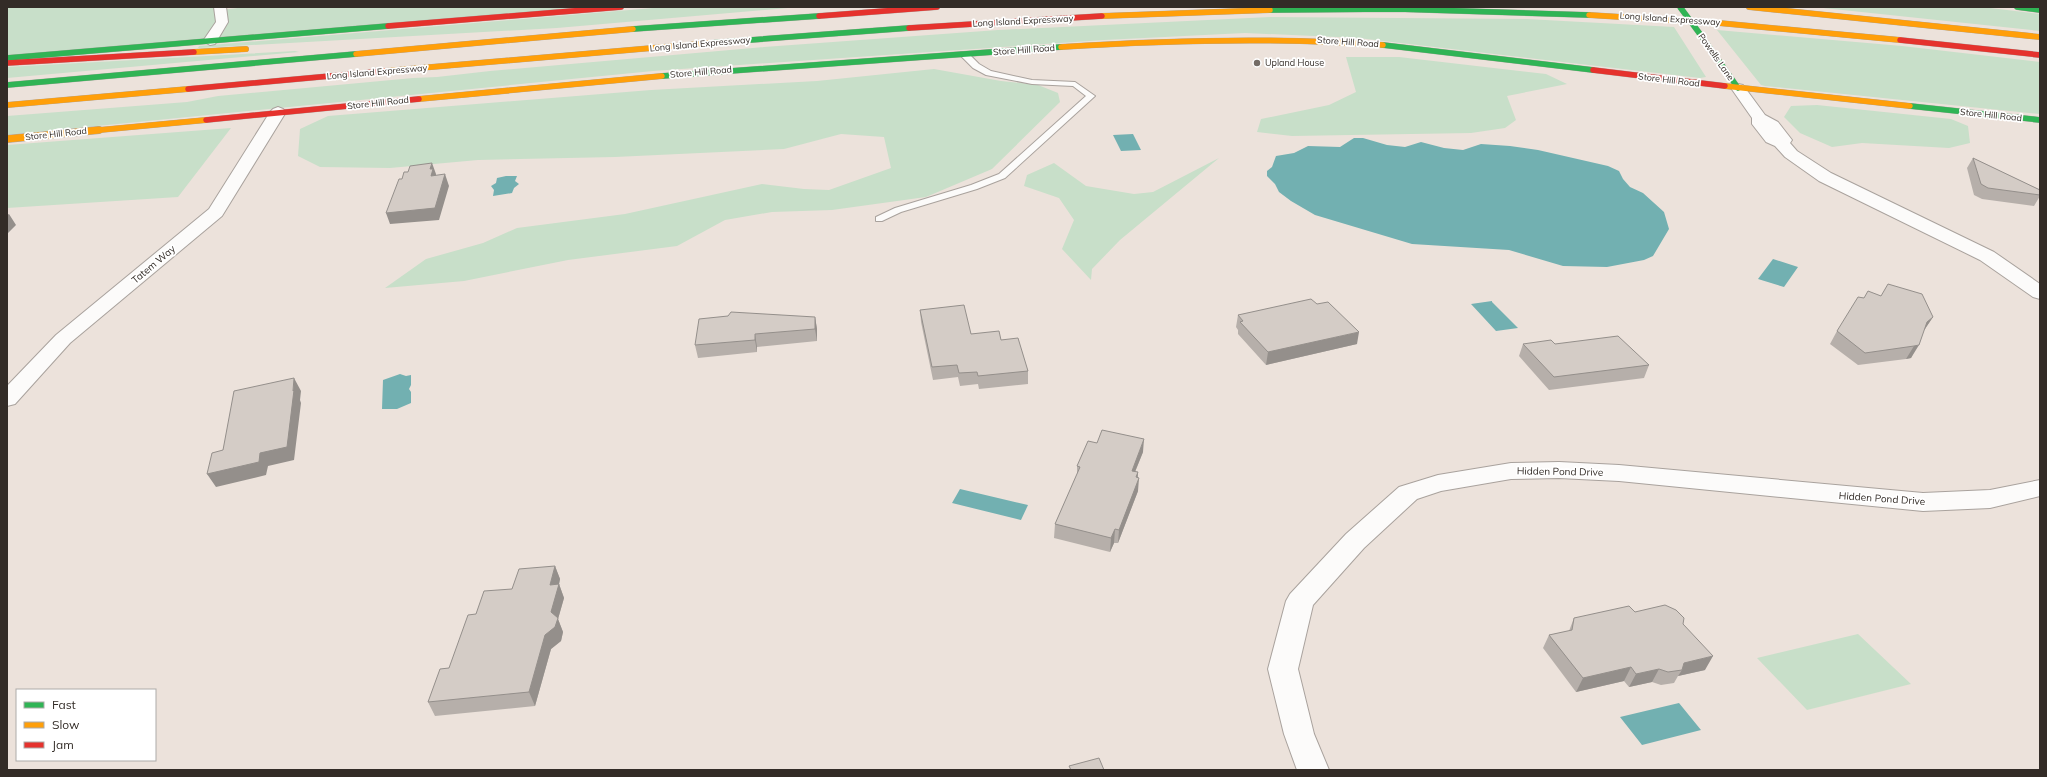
<svg xmlns="http://www.w3.org/2000/svg" width="2047" height="777" viewBox="0 0 2047 777" font-family="Mulish,sans-serif">
  <rect width="100%" height="100%" fill="#ece2db"/>
  <path fill="#c8dfc9" d="M7,7h213l1,3 25,-3h375l-614,51z
    M665,7h134l-242,21 -359,20 1,-2z
    M1814,7h168l58,7v17z
    M1270,17l257,2 147,8 32,50 -6,1 -342,-40 -113,-5 -141,7 -451,31 -646,64v-19l180,-14 31,-6 195,-18 24,-1 53,-6 274,-24 234,-17z
    M1717,30l185,16 138,16v52l-275,-28 -4,-1z
    M295,51l4,1 -292,26v-11z
    M1346,57h53l147,17 21,10 -60,12 9,24 -11,8 -34,5 -179,3 -35,-4 4,-13 68,-14 27,-13z
    M934,69l67,12 37,4 20,8 2,9 -68,67 -66,28 -94,13 -60,2 -47,8 -48,26 -109,14 -104,21 -79,7 41,-29 57,-16 34,-15 108,-14 137,-30 42,5 25,1 62,-22 -7,-31 -43,-3 -57,15 -169,8 -137,3 -88,8 -70,-1 -22,-11 2,-27 28,-13 323,-26 166,-9z
    M1817,105l134,14 17,7 2,17 -21,5 -87,-5 -30,4 -32,-14 -16,-16 7,-11z
    M231,128l-53,69 -171,11v-63z
    M1219,158l-99,82 -28,29 -1,11 -29,-31 12,-29 -15,-22 -35,-12 3,-11 27,-12 32,23 48,8 19,-2z
    M1858,634l53,50 -104,26 -50,-52z"/>
  <path fill="#72b0b1" d="M1133,134l8,16 -20,1 -8,-16z
    M1354,138h9l24,7 18,2 16,-5 23,6 19,2 18,-6 29,2 28,4 70,16 11,5 4,8 7,8 13,6 21,19 5,17 -16,27 -9,4 -37,7 -44,-1 -54,-16 -97,-6 -97,-29 -24,-14 -12,-9 -4,-8 -8,-8v-5l5,-4 4,-11 18,-3 14,-7 32,1z
    M506,176h11l-2,5 4,3 -5,4 -2,5 -19,3 1,-6 -3,-4 5,-3 1,-5z
    M1773,259l25,8 -14,20 -26,-8z
    M1492,301v1l26,26 -22,3 -25,-27z
    M400,374l6,2 5,-1v10l-2,4 2,3v11l-14,6h-15l1,-29z
    M960,489l68,16 -7,15 -69,-17z
    M1679,703l22,27 -59,15 -22,-28z"/>
  <g fill="none" stroke-linecap="round" stroke-linejoin="round">
    <g stroke="#a9a29d" stroke-width="2">
      <path id="lane" d="M961,52h6l12,12 12,7 41,9 43,2 20,14 -90,82 -28,11 -76,23 -19,9h-6v-4l19,-9 76,-23 28,-11 87,-78 -13,-10 -41,-2 -46,-9 -13,-7 -12,-12z"/>
    </g>
    <g stroke="#a9a29d" stroke-width="2">
      <path id="street" d="M214,7h12l2,15 -13,22 -5,1 -7,-4 13,-19z
        M1738,84l5,1 22,30 13,7 14,18 -2,3 7,8 34,22 163,79 46,32v15l-7,-2 -53,-37 -161,-79 -34,-24 -10,-11 -9,-4 -14,-18v-6l-21,-30 2,-3z
        M278,107l5,2 3,3 -64,104 -152,127 -55,61 -8,2v-20l49,-51 153,-126 61,-97 3,-3z
        M1559,462l60,3 304,28 67,-3 50,-10v16l-50,12 -67,3 -304,-30 -60,-3 -48,1 -70,12 -24,8 -53,49 -51,57 -15,64 16,65 15,36h-32l-13,-36 -16,-65 18,-68 4,-7 56,-60 53,-47 39,-12 73,-12z"/>
    </g>
    <g stroke="#a9a29d" stroke-width="6">
      <path id="fast" d="M2017,7l23,3
        M1270,10l127,-1 192,6
        M633,29l186,-13
        M1700,34l38,54
        M710,43l199,-15
        M1383,45l210,25
        M7,58l381,-32
        M662,76l399,-29
        M7,85l349,-31
        M1910,106l130,14"/>
    </g>
    <g stroke="#a9a29d" stroke-width="6">
      <path id="slow-far1" d="M1749,7l291,30
        M1589,15l130,8 181,17
        M1102,16l168,-6
        M1061,47c108,-7 214,-10 322,-2
        M194,52l52,-3
        M356,54l277,-25
        M385,71l325,-28
        M1725,86l185,20
        M419,99l243,-23
        M7,105l181,-16
        M89,131l117,-11"/>
    </g>
    <g stroke="#a9a29d" stroke-width="8">
      <path id="slow" d="M7,139l92,-9"/>
    </g>
    <g stroke="#a9a29d" stroke-width="6">
      <path id="jam" d="M819,16l118,-9
        M388,26l233,-19
        M909,28l193,-12
        M1900,40l140,15
        M7,63l187,-11
        M1593,70l132,16
        M188,89l197,-18
        M206,120l213,-21"/>
    </g>
    <use href="#lane" fill="#fcfbfa" fill-rule="evenodd"/>
    <use href="#street" fill="#fcfbfa" fill-rule="evenodd"/>
    <use href="#fast" stroke="#30b455" stroke-width="5.5"/>
    <use href="#slow-far1" stroke="#ff9f0a" stroke-width="5.5"/>
    <use href="#slow" stroke="#ff9f0a" stroke-width="7"/>
    <use href="#jam" stroke="#e5322d" stroke-width="5.5"/>
    <g stroke="#a9a29d" stroke-width="6" stroke-linecap="butt">
      <path id="fast-bridge" d="M1680,7l20,27"/>
    </g>
    <use href="#fast-bridge" stroke="#30b455" stroke-width="5.5"/>
  </g>
  <path fill="#b6afaa" d="M1973,158l67,32v6l-6,10 -52,-7 -8,-4 -7,-27z
    M920,310l51,24 30,6 27,31v13l-49,5 -1,-5 -18,2 -2,-9 -25,3 -12,-58z
    M1238,315l119,29 -91,21 -28,-31v-4l-2,-3z
    M815,317l2,12v12l-60,6v5l-59,6 -3,-13z
    M1933,317l-9,13 -13,28 -5,1 -48,6 -28,-21 7,-13z
    M1523,344h32l94,21 -5,13 -95,12 -30,-34z
    M1143,452l-8,20h3v19l-20,52h-4l-4,9 -56,-14 1,-14 22,-49v-9z
    M555,566l5,13 -1,5 5,14 -6,21 5,13 -2,9 -10,8 -16,57 -100,10 -7,-14 21,-34 27,-54 36,-25z
    M1635,612l48,12 22,46 -27,6 -4,7 -13,2 -9,-3 -23,5 -5,-6 -48,11 -33,-44 6,-13 20,-4 5,-13z"/>
  <path fill="#948f8b" d="M432,163l4,11v2h-5l-1,-7z
    M445,174l4,12 -10,34 -49,4 -4,-11z
    M9,214l7,11 -9,9v-19z
    M815,317l2,12v12l-2,-12z
    M1933,317l-8,12 -5,5 7,-12z
    M1359,332l-2,12 -91,21 2,-13z
    M755,334l2,13v5l-2,-12z
    M1919,345l-8,13 -5,1 8,-13z
    M294,378l7,13 -1,9 1,3 -7,57 -26,6 -2,9 -50,12 -9,-13 53,-21 33,-62z
    M1144,439l-1,13 -13,32 2,-13z
    M1138,472l-1,11 2,-5 -1,13 -20,52 1,-13 17,-53z
    M1115,529l-1,14 -4,9 1,-14z
    M555,566l5,13 -1,5 5,14 -6,21 5,13 -2,9 -10,8 -16,57 -6,-14 22,-80 -1,-27z
    M1713,656l-8,14 -27,6 4,-6 2,-7z
    M1631,667l-7,14 -48,11 7,-14z
    M1659,669l-7,13 -23,5 7,-13z"/>
  <path fill="#d4ccc6" stroke="#948f8b" d="M1973,158l67,32v5l-52,-7 -7,-4z
    M432,163l-2,6h3l-2,7 14,-2 -10,34 -49,5 13,-34h3l2,-7h4l2,-6z
    M1888,284l34,10 11,23 -6,5 -8,23 -5,1 -49,7 -28,-22 21,-34 6,1 4,-7 13,5z
    M1311,299l6,5 11,-2 31,30 -91,20 -28,-30 3,-1 -5,-6z
    M964,305l7,29 28,-3 2,9 17,-2 10,33 -50,5 -1,-4 -18,1 -2,-8 -25,2 -12,-57z
    M731,312l84,5v12l-60,5v6l-60,5 4,-26 29,-3z
    M1618,336l31,29 -95,12 -31,-33 28,-4 4,4z
    M294,378l-1,13 1,-1 -7,57 -27,6 -1,9 -52,12 5,-21 11,-3 11,-59z
    M1102,430l42,9 -12,32 6,1 -2,5 3,1 -20,52 -4,-1 -4,9 -56,-14 25,-57 -3,-1 11,-25 9,2z
    M555,566l-5,19 9,-1 -8,28 7,6 -3,9 -10,8 -16,57 -101,10 12,-33 9,-1 19,-53 8,-1 8,-23 28,-2 7,-20z
    M1665,605l11,5 8,8 -1,6 30,32 -29,7 -2,7 -14,2 -9,-3 -23,5 -5,-7 -48,11 -34,-43 23,-5 2,-12 55,-12 6,6z
    M1099,758l5,12h-33l-2,-4z"/>
  <circle fill="#746c66" stroke="#fff" stroke-width="1.5" cx="1257" cy="63" r="4"/>
  <g text-anchor="middle" stroke-width="3.5" stroke-linejoin="round" paint-order="stroke">
    <g font-size="9" fill="#332c27" stroke="#fff">
      <text transform="translate(1670 19) rotate(4)" y="3">Long Island Expressway</text>
      <text transform="translate(1023 21) rotate(-3)" y="3">Long Island Expressway</text>
      <text transform="translate(1348 42) rotate(4)" y="3">Store Hill Road</text>
      <text transform="translate(700 44) rotate(-5)" y="3">Long Island Expressway</text>
      <text transform="translate(1024 50) rotate(-4)" y="3">Store Hill Road</text>
      <text transform="translate(1716 57) rotate(55)" y="3">Powells Lane</text>
      <text transform="translate(377 72) rotate(-5)" y="3">Long Island Expressway</text>
      <text transform="translate(701 72) rotate(-5)" y="3">Store Hill Road</text>
      <text transform="translate(1669 80) rotate(7)" y="3">Store Hill Road</text>
      <text transform="translate(378 103) rotate(-6)" y="3">Store Hill Road</text>
      <text transform="translate(1991 115) rotate(6)" y="3">Store Hill Road</text>
      <text transform="translate(56 134) rotate(-6)" y="3">Store Hill Road</text>
    </g>
    <g font-size="9" fill="#332c27" stroke="#fff" text-anchor="start">
      <text x="1265" y="66">Upland House</text>
    </g>
    <g font-size="10" fill="#332c27" stroke="#fff">
      <text transform="translate(153 264) rotate(-40)" y="4">Tatem Way</text>
      <text transform="translate(1560 471) rotate(1)" y="4">Hidden Pond Drive</text>
      <text transform="translate(1882 498) rotate(4)" y="4">Hidden Pond Drive</text>
    </g>
  </g>
  <rect width="2047" height="777" fill="none" stroke="#332c27" stroke-width="16"/>
  <rect x="16" y="689" width="140" height="72" fill="#ffffff" stroke="#adaba9"/>
  <rect x="24" y="702" width="20" height="6" fill="#30b455" stroke="#adaba9"/>
  <text x="52" y="709" font-size="12" fill="#332c27">Fast</text>
  <rect x="24" y="722" width="20" height="6" fill="#ff9f0a" stroke="#adaba9"/>
  <text x="52" y="729" font-size="12" fill="#332c27">Slow</text>
  <rect x="24" y="742" width="20" height="6" fill="#e5322d" stroke="#adaba9"/>
  <text x="52" y="749" font-size="12" fill="#332c27">Jam</text>
</svg>
